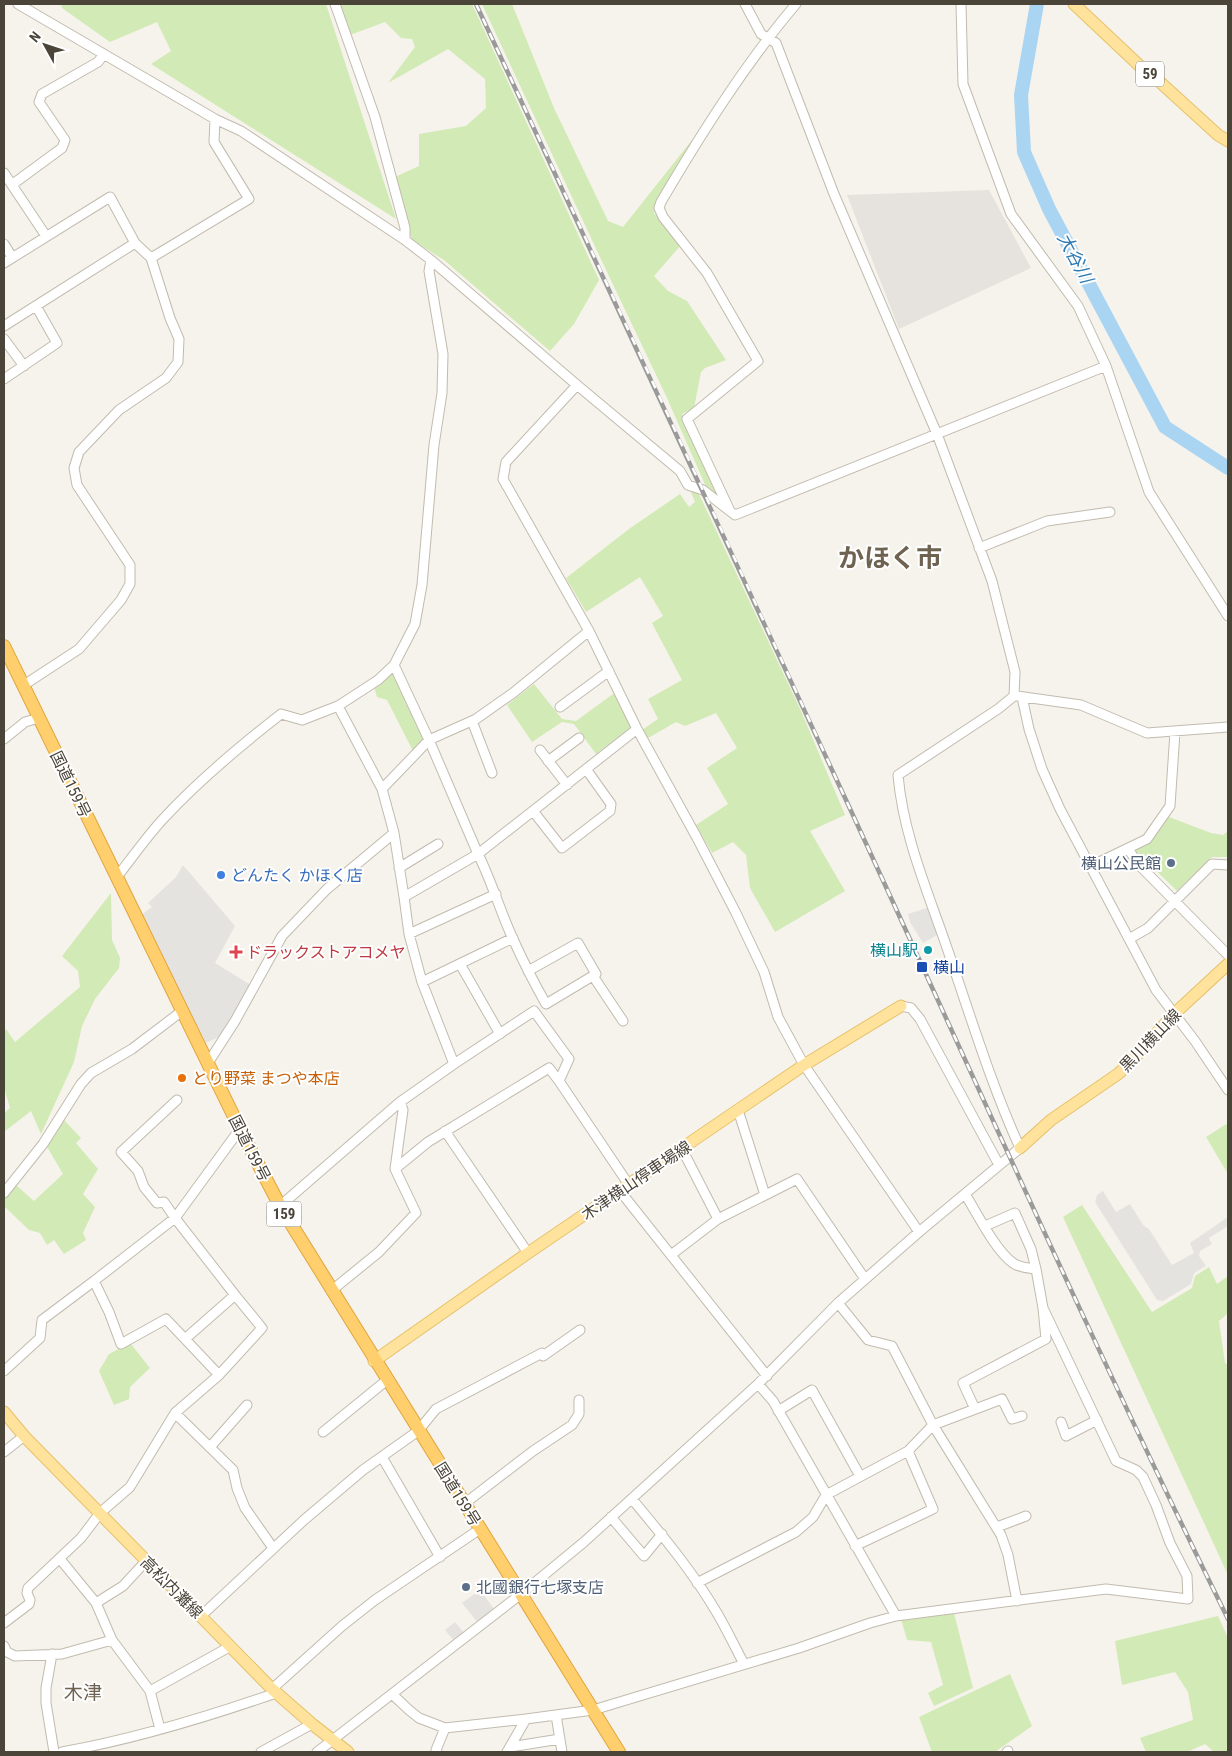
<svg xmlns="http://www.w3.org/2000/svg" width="1232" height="1756" viewBox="0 0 1232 1756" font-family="'Roboto Condensed','Noto Sans JP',sans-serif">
  <rect width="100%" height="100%" fill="#f6f3ec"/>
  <path fill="#e6e2dd" d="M989,190l42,78 -132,61 -52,-134z"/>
  <path fill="#d2eab5" d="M61,4h265l70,215 -245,-155 20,-13 -14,-29 -47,20 -48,-34z
    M340,4h132l127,276 -25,44 -24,27 -106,-91 -32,-20 -17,-63 24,-11v-32l47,-8 20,-18 -1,-29 -37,-30 -60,34 27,-36 -3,-8 -11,-1 -16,-16 -35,13z
    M482,4h30l42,104 54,113 15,6 69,-87v5l-37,60 -1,8 27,32 -27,31 14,15 19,10 39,59 -21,8 -4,4 -7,36 -12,6 41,88 -16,-13 -40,-91 -69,-145z
    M691,492h7l103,219 44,104 -35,16 35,60 -70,41 -25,-44 -4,-33 -13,-13 -21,11 -16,-28 32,-21 -21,-36 30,-20 -21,-35 -31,13 -9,-4 -28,16 -6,-8 16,-11 -10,-20 34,-19 -30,-57 11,-7 -23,-39 -54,35 -20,-34 63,-49 51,-35 9,13 6,-5z
    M393,670l33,68 -13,13 -26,-51 -10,-3 -3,-10z
    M534,684l28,35 14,2 37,-27 2,-1 18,33 -37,28 -22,-30 -12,-2 -30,20 -25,-37z
    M1169,817l42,16 12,2 5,-4v26h-16l-35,34 -43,-42 17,-8z
    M111,893l1,47 8,18 -1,10 -24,31 -13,27 -8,36 -33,72 -10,-23 -27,21v-19l6,-5 -6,-21v-56l2,-2 9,13 65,-55 -2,-16 -16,-15z
    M63,1119l18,19 -5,5 22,26 -15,25 12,13 -12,26 3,7 -22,14 -10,-14 -7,5 -7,-12 -11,-3 -25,-24v-6l12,-15 18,16 29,-27 -17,-29z
    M1228,1123v51l-22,-37z
    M1082,1205l70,107 40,-24 3,-12 14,-9 8,17 11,-8v37l-9,8 6,42 3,2v210l-165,-358z
    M130,1343l20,25 -20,19 -1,12 -15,6 -15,-34 10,-17z
    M954,1613l19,75 -39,18 -6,-13 15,-8 -12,-43 -24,-2 -6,-21z
    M1218,1616l10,22v114h-14l-9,-8 -18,8h-41l-6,-14 53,-18 -5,-28 -13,-20 -53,13 -7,-44z
    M1010,1674l22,52 -37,26h-63l-13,-35z"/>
  <path fill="#e5e3e0" d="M183,865l52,61 -20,37 36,22 -28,50 -17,8 -65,-128 11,-8 -4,-4 28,-26z
    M930,907l9,27 -16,9 -13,-21 -2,-8z
    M1103,1191l13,21 14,-8 14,22 5,3 23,36 22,-12 -4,-10 38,-26v9l-19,12 3,6 -12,7 -1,5 7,10 -12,7 -3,11 -28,17 -6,-1 -62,-98 2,-7z
    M480,1590l15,20 -17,13 -16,-20z
    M455,1622l10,12 -10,8 -10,-12z"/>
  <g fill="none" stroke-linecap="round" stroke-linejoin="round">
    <path stroke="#a9d4f2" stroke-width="14" d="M1037,4l-16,91 3,57 25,57 116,218 63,41"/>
    <g stroke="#c2bbae" stroke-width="11">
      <path id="minor" d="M18,4l197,115 26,12 164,109 26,20 -2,11 14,83 -1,39 -8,52 -12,140 -7,39 -21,41
        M335,4l40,113 30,111v12
        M4,173l42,63
        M13,184l49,-36 3,-8 -26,-38 3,-8 56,-32 6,-8
        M4,244l8,13
        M151,258l98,-59 -35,-57 1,-23
        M431,260l146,125
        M4,263l106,-66 25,46 16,15 19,60 9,21 -1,23 -12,16 -47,32 -40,42 -5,16 3,17 53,80v19l-9,16 -42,49 -55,36
        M4,326l131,-83
        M4,339l20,27
        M1106,366l43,126 79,124
        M4,379l53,-36 -21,-37
        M729,509l-42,-90 71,-58 -51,-88 -44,-56 -4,-9 2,-6c40,-68 84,-138 135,-198
        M979,548l68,-27 63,-9
        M589,631l-86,-152 3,-17 71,-77 103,86 8,14 15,5 32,25 371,-149 -28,-60 -67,-92 -48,-130 -2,-80
        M1017,696l64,9 66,28 81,-6
        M1022,697l7,32 13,40 18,40 96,181 39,51 33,49
        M338,706l44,83
        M560,707l49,-36
        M472,721l20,52
        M4,739l21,-17 14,-4
        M540,750l27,35
        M548,761l31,-23
        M533,811l29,37 48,-37 1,-7 -25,-35
        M1128,849l12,17 88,89
        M1091,866l56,-27 23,-33 5,-74
        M399,868l39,-24
        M116,878c16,-20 31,-42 48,-60 36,-39 76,-72 117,-104l21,6 36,-14 40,-26 16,-15 35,75 47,-21 37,-26 76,-62 48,98
        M404,897l-10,-64 -12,-44 47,-49 49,114 -74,43 5,37 13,48 32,82
        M409,934l87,-40
        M1129,939l19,-11 64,-64 16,1
        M460,964l40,70
        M528,971l50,-28 18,31 -50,30c-12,-21 -23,-43 -33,-65 -13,-28 -21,-57 -35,-85l159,-125 59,107 40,77 28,59 14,45 26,48 115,167
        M593,976l30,45
        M422,982l91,-44
        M901,1006l10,2 9,11 79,146
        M208,1063l27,-42 47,-85 45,-47 67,-56
        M559,1081l70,104
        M177,1100l-56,52 17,19 6,16 13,16 7,-1 11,16 65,-89
        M738,1110l27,85
        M445,1131l83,122
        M682,1149l36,70
        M395,1169l33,-27 121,-74 10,13 10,-22 -35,-48 -80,53 -54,38
        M620,1191l147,185
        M4,1193l39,-49 38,-60 10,-11 41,-24 50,-38
        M965,1194c12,19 30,56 48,69 7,5 15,5 23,6l7,39 3,31 -83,44 12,26
        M280,1206l120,-104 3,8 -8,59 21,44 -37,39 -48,39
        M985,1226l30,-13 16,36 5,20
        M671,1255l47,-36 79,-40 68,100
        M185,1339l-19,-20 -45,25 -12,-32 -15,-31 81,-63 60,77
        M4,1371l36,-33 2,-18 52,-39
        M758,1384l15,17 123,215
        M778,1411l34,-21 48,86
        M175,1413l58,57 4,18 8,20 28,40
        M1061,1422l5,14 31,-16
        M323,1432l64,-52
        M210,1447l37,-42
        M4,1452l20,-16
        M382,1457l58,100
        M632,1499c30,36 61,73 85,114 10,17 18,34 27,51
        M464,1504l69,-53 39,-26 7,-11v-14
        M611,1517l33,39 18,-22
        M997,1527l29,-11
        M855,1546l78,-37 -25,-58
        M60,1559l36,44
        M697,1583l99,-51 17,-15 13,-22 82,-44 25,-26 -41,-79 -24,-6 -30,-37
        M1017,1601l-9,-46 -7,-20 -68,-110 69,-26 10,20 10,-3
        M201,1616l103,-96 59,-50 55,-39 18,-22 106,-56 1,3 37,-26
        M4,1623l25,-19 1,-4 -3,-7 1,-5 53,-50 19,-25 30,-26 45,-74 44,-38 43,-47 -27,-33 -50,44 34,36
        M112,1640l-16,-37 27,-17 23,-25
        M4,1646l3,6 8,4 47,-2 50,-14 38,51 10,38
        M52,1654l-6,34v15l8,49
        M272,1689l70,-63 33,-26 105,-71
        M150,1691l81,-45
        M392,1694l17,16 10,8 26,10 81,-9
        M556,1715l6,37
        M510,1747l50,-8
        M62,1752c73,-13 145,-35 214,-59
        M261,1752l51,-28
        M317,1752l204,-158 63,-52 174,-158 80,-81 81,-71 101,-84c-30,-66 -50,-134 -74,-203 -19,-55 -43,-111 -48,-170l100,-66 16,-13 1,-24 -23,-91 -55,-147 -103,-240 -58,-151 -15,-9 -16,-30
        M437,1752l-1,-2 9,-22
        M507,1752l19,-33 67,-9 206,-62 71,-25 26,-7 210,-27 82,10 -1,-23 -17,-33 -14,-38 -13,-28 -7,-7 -20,-9 -73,-153
        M1007,1752l1,-1"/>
    </g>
    <g stroke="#e6c16a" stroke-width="13">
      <path id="major" d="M1074,4l69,65 7,4 68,62 10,6
        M1020,1148l31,-28 67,-46 12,-11 44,-49 54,-50
        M374,1361l154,-108 276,-188 97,-59
        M4,1412l20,24 248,253 40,35 36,28"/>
    </g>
    <g stroke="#e0a43c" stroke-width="14">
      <path id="highway" d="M4,646l236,483 40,77 339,546"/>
    </g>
    <use href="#minor" stroke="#fff" stroke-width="9"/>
    <use href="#major" stroke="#ffe39c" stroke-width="11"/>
    <use href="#highway" stroke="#ffcf6e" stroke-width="12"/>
    <g stroke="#9a9a9a" stroke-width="4.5">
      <path id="rail" d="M476,4c124,265 248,530 370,796 126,273 249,549 382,819"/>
    </g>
    <use href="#rail" stroke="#fff" stroke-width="2.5" stroke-dasharray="8" stroke-linecap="butt"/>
  </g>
  <g fill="#5c6f8a" stroke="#fff" stroke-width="2">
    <circle cx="1171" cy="863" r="5"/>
    <circle cx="466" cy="1587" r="5"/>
  </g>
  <circle fill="#3f7fe0" stroke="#fff" stroke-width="2" cx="221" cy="875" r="5"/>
  <circle fill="#0f9aa8" stroke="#fff" stroke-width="2" cx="928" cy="950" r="5"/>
  <path fill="#e0444e" stroke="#fff" stroke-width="2" d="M233.5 944.5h5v5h5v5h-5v5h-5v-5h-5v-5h5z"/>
  <rect fill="#1a4fb4" stroke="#fff" stroke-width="2" x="916" y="961" width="12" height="12" rx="2.5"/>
  <circle fill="#e8710a" stroke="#fff" stroke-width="2" cx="182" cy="1078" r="5"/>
  <g text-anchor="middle" stroke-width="4" stroke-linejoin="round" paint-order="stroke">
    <g fill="#fff" stroke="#817c74" stroke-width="1">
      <rect x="1136" y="61.5" width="28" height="25" rx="4"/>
      <rect x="266.5" y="1201.5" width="35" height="25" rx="4"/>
    </g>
    <g font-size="15" font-weight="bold" fill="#4b4439">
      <text x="1150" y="79">59</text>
      <text x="284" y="1219">159</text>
    </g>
    <g font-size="16" fill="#4b4439" stroke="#fff">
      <text transform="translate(71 784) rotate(64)" y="6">国道159号</text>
      <text transform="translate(1150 1040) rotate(-46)" y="6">黒川横山線</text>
      <text transform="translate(250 1148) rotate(63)" y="6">国道159号</text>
      <text transform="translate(636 1180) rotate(-34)" y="6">木津横山停車場線</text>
      <text transform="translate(458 1494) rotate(58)" y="6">国道159号</text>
      <text transform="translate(172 1587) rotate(45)" y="6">高松内灘線</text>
    </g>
    <g font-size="16" fill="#4e5e75" stroke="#fff" text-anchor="end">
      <text x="1161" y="869">横山公民館</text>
      <text x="476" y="1593" text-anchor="start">北國銀行七塚支店</text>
    </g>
    <g font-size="16" fill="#366cbe" stroke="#fff" text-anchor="start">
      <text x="231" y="881">どんたく かほく店</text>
    </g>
    <g font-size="16" fill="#0d838f" stroke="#fff" text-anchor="end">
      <text x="918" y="956">横山駅</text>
    </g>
    <g font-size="16" fill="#be3a42" stroke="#fff" text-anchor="start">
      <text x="246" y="958">ドラックストアコメヤ</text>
    </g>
    <g font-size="16" fill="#164399" stroke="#fff" text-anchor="start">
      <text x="933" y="973">横山</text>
    </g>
    <g font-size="16" fill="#c56008" stroke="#fff" text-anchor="start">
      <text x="192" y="1084">とり野菜 まつや本店</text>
    </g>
    <g font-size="18" font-style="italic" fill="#2e7ab2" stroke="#fff">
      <text transform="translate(1075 258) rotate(62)" y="6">大谷川</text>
    </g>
    <g font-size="19" fill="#6e6250" stroke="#fff">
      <text x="83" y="1699">木津</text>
    </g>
    <g font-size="26" font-weight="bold" fill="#6e6250" stroke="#fff">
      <text x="890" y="567">かほく市</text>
    </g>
  </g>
  <rect width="1232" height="1756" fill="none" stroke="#4b4439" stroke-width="10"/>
  <g transform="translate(45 45) rotate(310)" stroke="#ffffff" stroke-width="4" paint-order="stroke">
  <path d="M0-4L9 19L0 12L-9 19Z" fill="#4b4439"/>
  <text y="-8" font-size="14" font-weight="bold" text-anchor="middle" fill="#4b4439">N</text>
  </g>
</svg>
